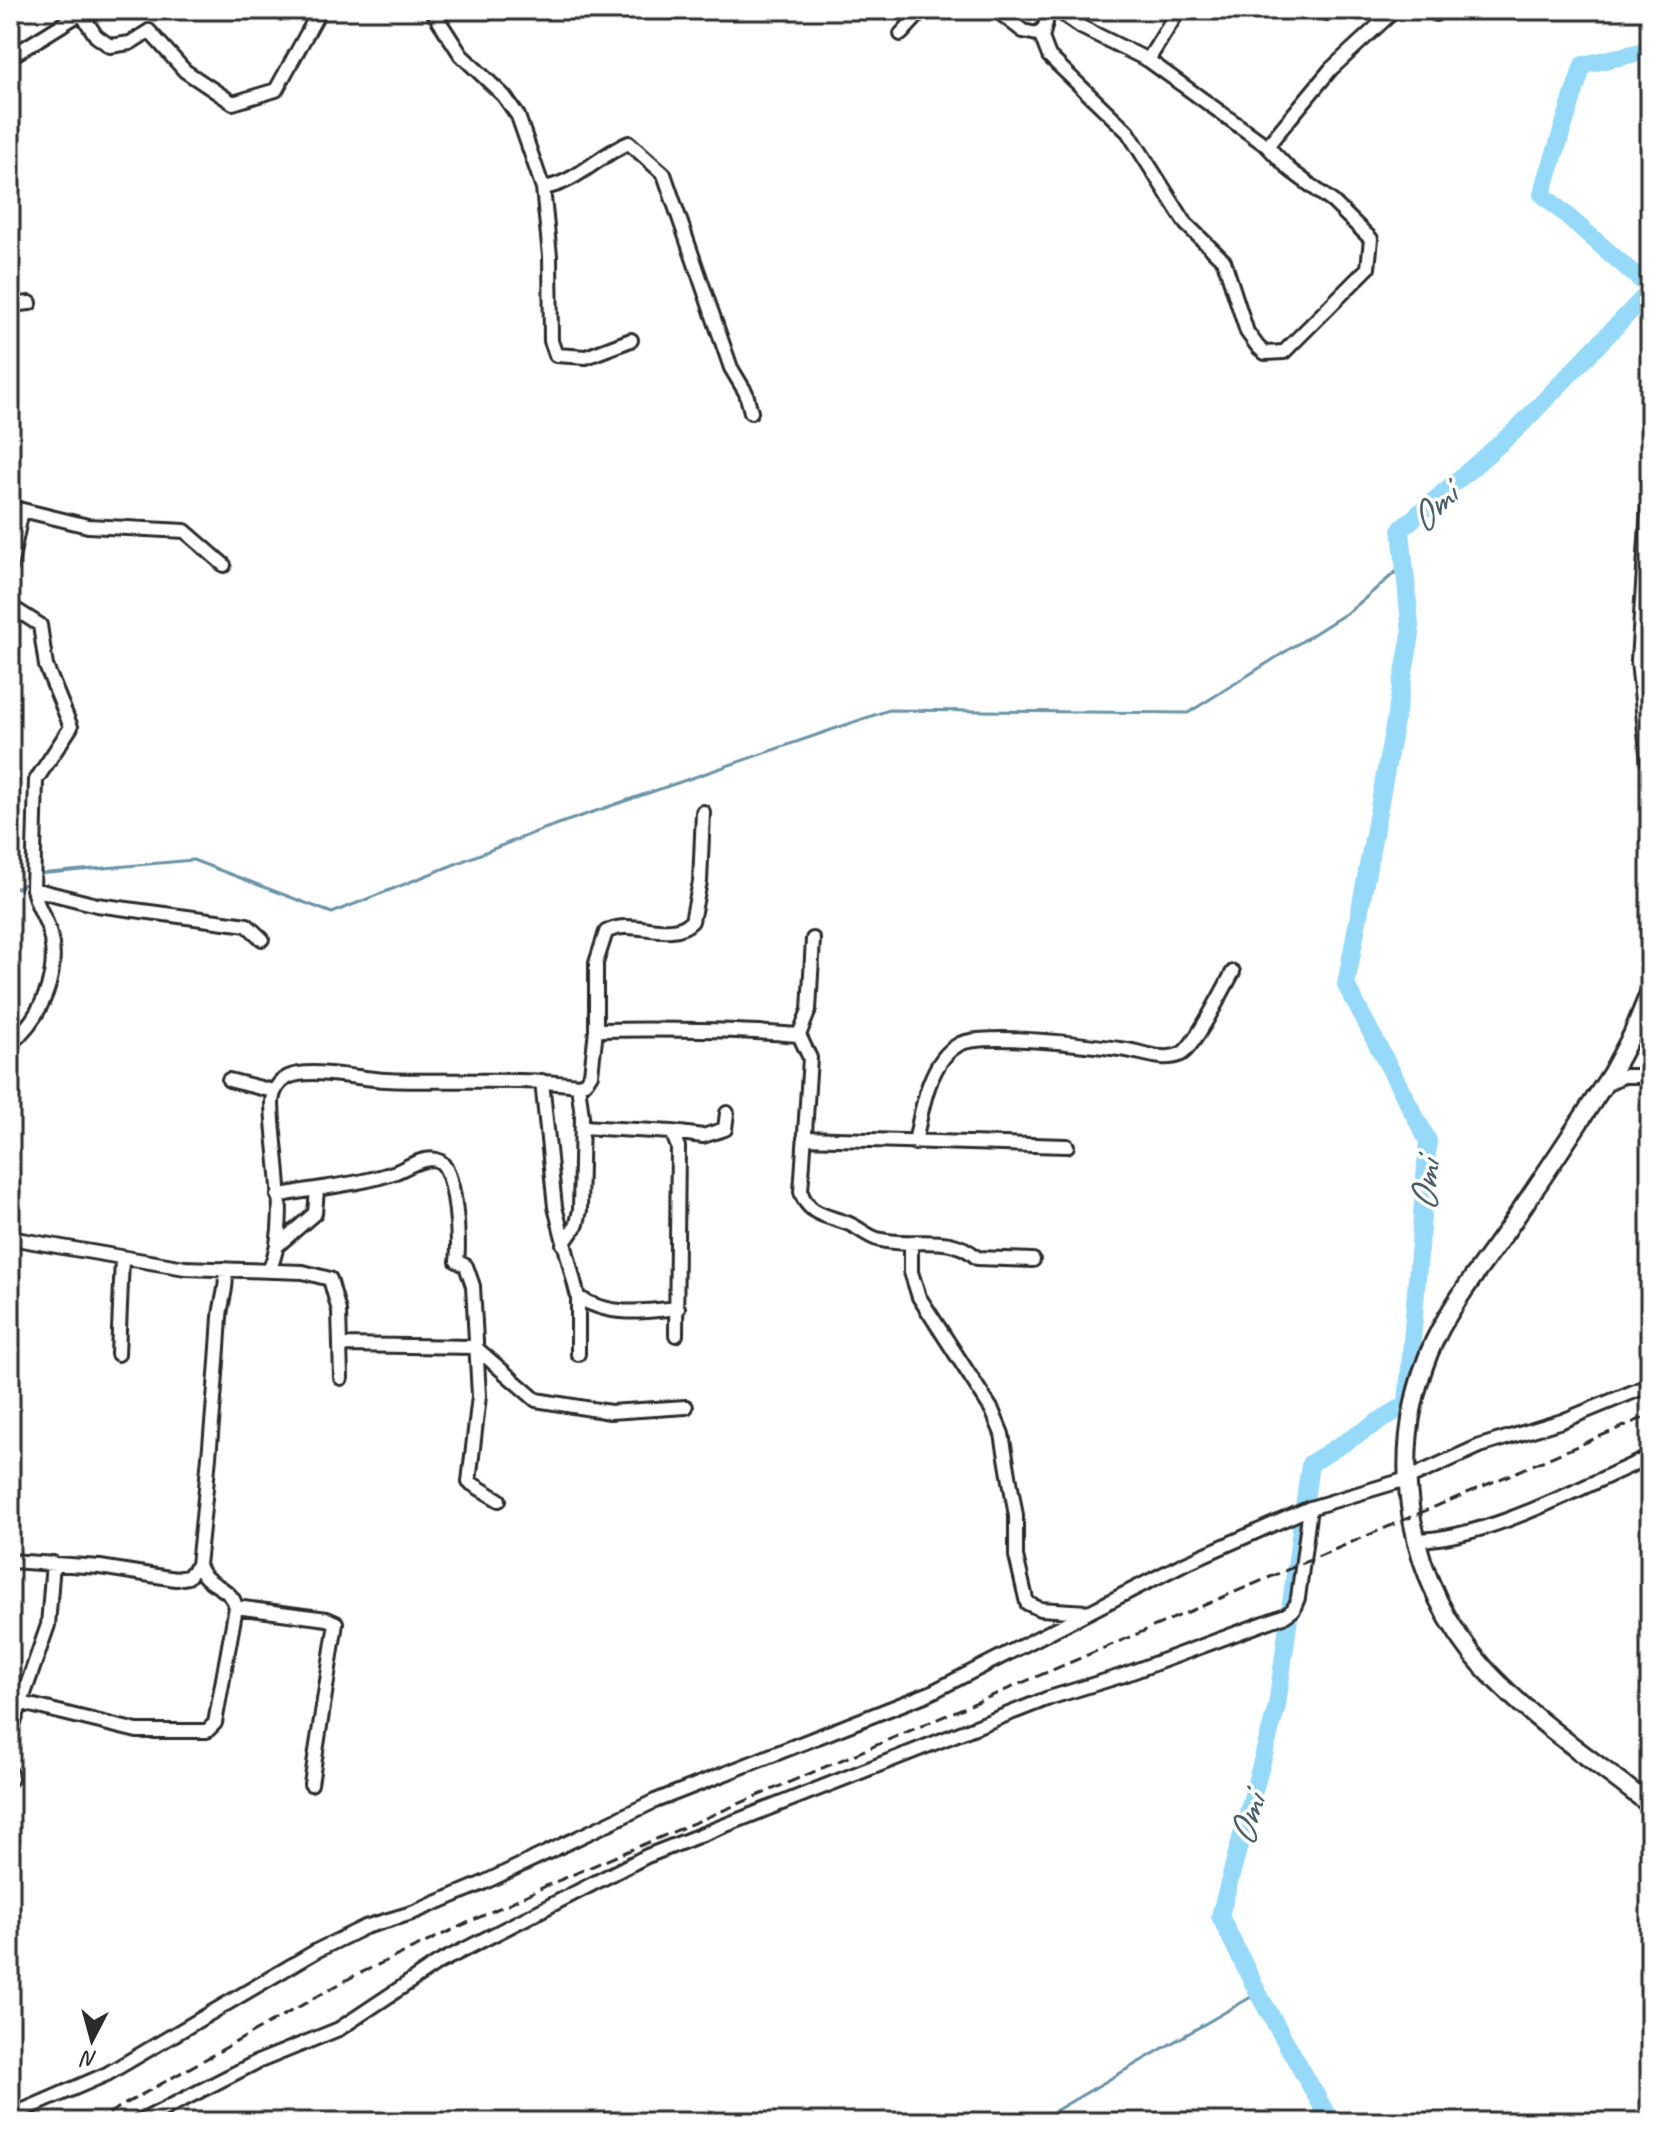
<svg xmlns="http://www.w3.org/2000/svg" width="1660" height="2132" viewBox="0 0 1660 2132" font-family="Caveat,sans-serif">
  <rect width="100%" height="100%" fill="#fff"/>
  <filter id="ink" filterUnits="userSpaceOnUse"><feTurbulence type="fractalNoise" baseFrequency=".0125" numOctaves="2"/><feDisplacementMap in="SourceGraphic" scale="16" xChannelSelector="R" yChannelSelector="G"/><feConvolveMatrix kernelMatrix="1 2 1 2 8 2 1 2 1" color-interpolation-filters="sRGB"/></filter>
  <g filter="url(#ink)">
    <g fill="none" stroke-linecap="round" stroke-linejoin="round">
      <path stroke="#6b93a6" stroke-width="3" d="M38,874l155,-14 139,53 209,-83 348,-120 299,3 162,-102 54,-46
        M10,887l8,1 10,-7
        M1036,2122l222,-129"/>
      <path stroke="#96d9f8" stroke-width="18" d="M1650,50l-67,15 -41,129 108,94
        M1331,2122l-73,-129 -38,-77 57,-210 33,-242 97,-60 21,-263 -82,-156 65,-350 -10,-106 116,-100 133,-138"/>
      <g stroke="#2b2b2b" stroke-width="18">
        <path id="minor" d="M79,10l17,26 14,10 20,-3 19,-12 36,40 48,32 43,-13 44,-80
          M432,10l29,45 43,41 14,20 25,72 7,68 1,85 5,14 30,2 45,-17
          M996,10l27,21 14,3 6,-5
          M1049,10l-7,28 7,18 79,76 58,92 38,37 23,71 11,15 7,6 19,-1 84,-84 3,-29 -38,-37 -43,-32 -23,-24 -119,-86 -67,-33 -24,-17
          M1432,10l4,4
          M1327,13l3,-3
          M901,34l22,-24
          M10,57l71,-44
          M1148,60l31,-50
          M1267,146l64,-77 64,-59
          M543,188c34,-5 55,-33 86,-45l35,31 67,194 15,25 5,19
          M10,305l20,-2
          M10,507l78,19 97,5 39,34
          M10,568l12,-58
          M10,606l30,19 6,41 25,61 -35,53 -3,109c3,16 11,26 16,41 12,42 -6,86 -39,114
          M33,889l64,16 150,20 15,14
          M596,1030v-67l10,-31c25,-15 65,11 86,-11l8,-39 3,-70
          M799,1035l10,-25 4,-71
          M229,1080l44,11
          M542,1081l13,126 23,90c31,20 65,15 100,11
          M1604,1085l19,-9h27
          M582,1127l90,5 6,15 -2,188
          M672,1132l31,4 22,-7 2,-16
          M804,1138l263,8
          M915,1143c6,-30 13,-81 43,-98 22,-14 139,1 169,5 18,3 37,12 54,4 13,-6 43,-66 52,-82
          M278,1196c38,-9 77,-10 115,-23 12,-4 33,-19 46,-12 17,8 21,82 18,100l9,5 7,20 6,110 -10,86 30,18
          M10,1238l175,30 118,4 27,7 9,32 2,67
          M563,1244l14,-20 3,-14 2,-94 -4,-31
          M911,1244v28l8,25 73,113 10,24 14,82v40l11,47 13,6 47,3
          M277,1246l38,-33 2,-23
          M269,1271c22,-50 4,-116 3,-169 1,-11 6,-20 16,-25 23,-10 72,2 98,3 64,3 128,-3 192,5l7,-2 6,-9 5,-44c68,-1 135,-1 203,5l11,23 -9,134c7,22 23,23 43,30 12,3 21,13 33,17 34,10 72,-8 100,19l56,2
          M578,1297v57
          M340,1345l135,2 61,53 74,12 76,-5
          M118,1354l4,-95
          M1416,1540c75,-2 164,-53 234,-83
          M10,1561l90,6 76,12 12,-2 10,-12
          M236,1607l91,12 9,4 -25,161
          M22,1703l115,28h70l8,-8 21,-116c-5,-22 -31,-20 -38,-42 9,-83 17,-165 22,-248 1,-16 9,-33 4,-48
          M10,1734l38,-109 5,-62
          M10,1772l1,7
          M10,2116l97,-42 211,-124 47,-23 47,-14 69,-29 174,-83 275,-108 251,-128 129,-57 97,-29 73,-33 82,-25 88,-36
          M139,2122l116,-59 84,-34 99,-66 209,-107 402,-158 72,-22 165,-61 7,-5 5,-12 12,-90"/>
      </g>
      <g stroke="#2b2b2b" stroke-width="22">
        <path id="major" d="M1650,509l-10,152 10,101
          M1650,991l-18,44 -21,39c-34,52 -69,105 -104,156 -28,40 -60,79 -78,123 -43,107 -21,232 57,317 47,51 110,92 164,135"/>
      </g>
      <use href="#minor" stroke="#fff" stroke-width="12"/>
      <use href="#major" stroke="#fff" stroke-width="16"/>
      <path stroke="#2b2b2b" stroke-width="3" stroke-dasharray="12 6" stroke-linecap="butt" d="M93,2122l259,-145 194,-91 1104,-471"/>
    </g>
  </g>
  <g text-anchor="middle" stroke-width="7" stroke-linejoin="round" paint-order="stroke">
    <g font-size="40" font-style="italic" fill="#4b5f68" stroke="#fff">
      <text transform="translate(1432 507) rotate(-46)" y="14">Omi</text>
      <text transform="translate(1424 1186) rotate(-86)" y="14">Omi</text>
      <text transform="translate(1246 1820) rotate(-75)" y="14">Omi</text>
    </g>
  </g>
  <rect width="1660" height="2132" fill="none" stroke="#fff" stroke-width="40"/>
  <rect x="20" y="20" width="1620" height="2092" fill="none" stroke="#2b2b2b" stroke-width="3" filter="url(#ink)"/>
  <g transform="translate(92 2040) rotate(186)" stroke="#ffffff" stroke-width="6" paint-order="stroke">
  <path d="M0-6L14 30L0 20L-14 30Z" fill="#2b2b2b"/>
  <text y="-12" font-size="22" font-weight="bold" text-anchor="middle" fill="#2b2b2b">N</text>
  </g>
</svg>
